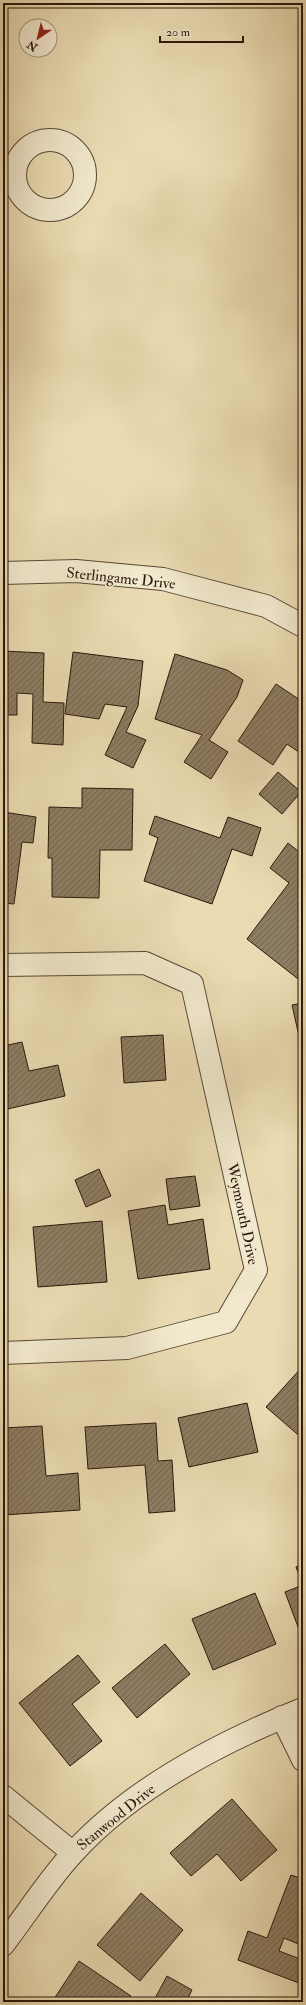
<svg xmlns="http://www.w3.org/2000/svg" width="306" height="2005" viewBox="0 0 306 2005" font-family="'IM FELL Double Pica',serif">
  <defs>
    <pattern id="building-hatch" width="6" height="6" patternUnits="userSpaceOnUse"><rect width="6" height="6" fill="#8d7d62"/><path d="M-1 1l2-2M0 6l6-6M5 7l2-2" fill="none" stroke="#73654f"/></pattern>
  </defs>
  <rect width="100%" height="100%" fill="#eadbb2"/>
  <filter id="stains"><feTurbulence type="fractalNoise" baseFrequency=".005" numOctaves="4"/><feColorMatrix values="0 0 0 0 .2 0 0 0 0 .09 0 0 0 0 .02 0 0 0 .5 -.17"/></filter>
  <radialGradient id="worn" r=".72"><stop offset=".6" stop-color="#630" stop-opacity="0"/><stop offset="1" stop-color="#630" stop-opacity=".3"/></radialGradient>
  <path fill="url(#building-hatch)" stroke="#29170b" d="M3,651l41,2 -1,49 21,1 -1,42 -31,-2 1,-49 -16,-1v22h-14z
    M73,652l70,9 -5,45 -12,26 20,8 -13,28 -28,-13 22,-48 -22,-3 -6,15 -34,-5z
    M175,654l52,16 16,10 -6,17 -28,43 19,12 -17,27 -27,-17 18,-27 -47,-16z
    M276,684l27,18v53l-16,-11 -14,21 -35,-24z
    M278,772l23,20 -19,22 -23,-20z
    M82,788l51,1 -1,61h-32l-1,48 -47,-1v-39h-4l1,-51 33,1z
    M3,812l33,5 -3,26 -11,-1 -8,62 -11,-1z
    M155,816l65,22 8,-21 33,11 -9,28 -20,-7 -20,55 -68,-23 14,-43 -9,-4z
    M288,843l15,12 -1,127 -55,-43 42,-56 -19,-15z
    M303,1003v51l-11,-49z
    M163,1035l3,45 -42,3 -3,-46z
    M22,1042l7,29 29,-6 7,31 -62,14v-64z
    M99,1169l12,27 -25,11 -11,-27z
    M195,1176l5,30 -30,4 -4,-31z
    M165,1205l3,20 35,-6 7,50 -72,10 -10,-68z
    M102,1221l5,61 -69,5 -5,-60z
    M3,1230h4v59h-4z
    M303,1366v73l-37,-32z
    M247,1403l11,49 -69,15 -11,-49z
    M156,1423l2,38 14,-1 3,51 -26,2 -4,-48 -57,4 -3,-42z
    M42,1426l4,50 32,-3 2,37 -77,5v-87z
    M303,1564v70l-2,1 -16,-43 18,-7 -7,-18z
    M255,1593l21,51 -63,26 -21,-51z
    M165,1644l25,30 -53,44 -25,-30z
    M78,1655l22,27 -28,22 30,37 -32,25 -51,-63z
    M232,1799l45,51 -36,31 -24,-27 -26,22 -21,-23z
    M291,1875l12,4v67l-19,-8 -5,13 24,9v12l-4,11 -61,-23 10,-29 19,7z
    M141,1893l42,37 -43,51 -43,-36z
    M79,1961l52,35 -4,6h-75z
    M167,1976l25,14 -6,12h-33z"/>
  <g fill="none" stroke-linecap="round" stroke-linejoin="round">
    <g stroke="#594835" stroke-width="24">
      <path id="street" d="M15 175a35 35 0 1 1 70 0a35 35 0 1 1-70 0Z
        M3,573l73,-2 87,8 103,27 37,20
        M3,965l142,-2 47,21 64,286 -30,52 -99,26 -124,5
        M282,1717l21,43
        M3,1796l70,57
        M3,1945c23,-30 45,-65 70,-92 59,-65 150,-112 230,-144"/>
    </g>
    <use href="#street" stroke="#f1e8cd" stroke-width="22"/>
  </g>
  <g text-anchor="middle" stroke-width="3" stroke-linejoin="round" paint-order="stroke">
    <g font-size="15" fill="#29170b" stroke="#f1e8cd">
      <text transform="translate(121 578) rotate(6)" y="5">Sterlingame Drive</text>
      <text transform="translate(243 1214) rotate(78)" y="5">Weymouth Drive</text>
      <text transform="translate(116 1817) rotate(-39)" y="5">Stanwood Drive</text>
    </g>
  </g>
  <rect width="306" height="2005" fill="none" stroke="#eadbb2" stroke-width="16"/>
  <rect x="4" y="4" width="298" height="1997" fill="none" stroke="#29170b" stroke-width="2"/>
  <rect x="8" y="8" width="290" height="1989" fill="none" stroke="#29170b"/>
  <g transform="translate(38 38) rotate(215)"><circle r="19" fill="#f1e8cd" stroke="#a1947f"/>
  <path d="M0-3L7 15L0 10L-7 15Z" fill="#8f2418"/>
  <text y="-6" font-size="11" font-weight="bold" text-anchor="middle" fill="#29170b">N</text>
  </g>
  <path d="M160 36v6h83v-6" fill="none" stroke="#29170b" stroke-width="2"/>
  <text x="166" y="36" font-size="12" fill="#29170b" stroke="#f1e8cd" stroke-width="3" paint-order="stroke">20 m</text>
  <rect width="100%" height="100%" filter="url(#stains)"/>
  <rect width="100%" height="100%" fill="url(#worn)"/>
</svg>
